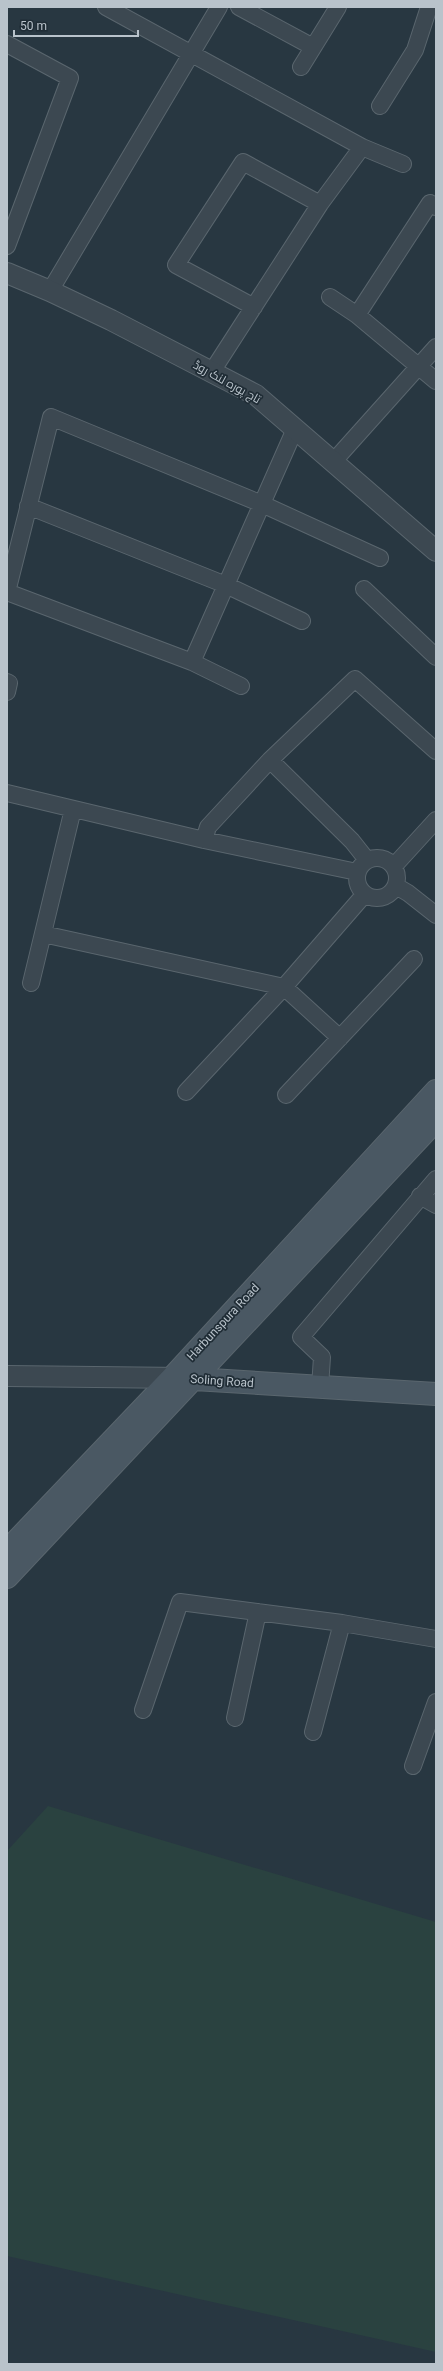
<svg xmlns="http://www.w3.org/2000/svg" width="443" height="2371" viewBox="0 0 443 2371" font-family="Roboto,Cairo,sans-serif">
  <rect width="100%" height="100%" fill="#283741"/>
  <path fill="#2a4240" d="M48,1806l388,116v430l-429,-96v-405z"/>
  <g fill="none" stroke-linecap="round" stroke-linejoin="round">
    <g stroke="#5a666e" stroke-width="18">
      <path id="minor" d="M106,7l256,140 -42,57 -109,169
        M239,7l74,40
        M7,44l63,34 -63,168
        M301,67l37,-60
        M380,106l35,-56 14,-43
        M362,147l41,17
        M50,291l169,-284
        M330,297l27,18 79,66
        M254,307l-78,-42 67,-103 77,42
        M357,315l73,-112 6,4
        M333,462l103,-115
        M28,506l198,79 76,36
        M364,589l72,68
        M7,592l44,-175 211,87 118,54
        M7,592l185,70 49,24
        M192,662l103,-233
        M7,682l2,1 -2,9
        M270,760l82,81 15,19
        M7,793l197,47 153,32
        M204,840l4,-13 62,-67 85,-81 81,72
        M357 878a20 20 0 1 1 40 0a20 20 0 1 1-40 0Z
        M394,866l42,-46
        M396,886l12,7 28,22
        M43,934l241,53 56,51
        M31,983l42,-174
        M186,1092l98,-105 80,-92
        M286,1095l128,-136
        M420,1196l16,9
        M320,1387l2,-30 -21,-20 135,-158
        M143,1710l37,-108 162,21 94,16
        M235,1718l23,-106
        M313,1732l29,-109
        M413,1766l23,-64"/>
    </g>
    <g stroke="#5a666e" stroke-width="22">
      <path id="tertiary" d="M7,273l43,18 61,29 145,75 180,156
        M7,1376l176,2"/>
    </g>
    <g stroke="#5a666e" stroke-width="24">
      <path id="secondary" d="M194,1379l242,15
        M7,1551l165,-173 264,-287
        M7,1577l429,-457"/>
    </g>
    <use href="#minor" stroke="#3c4851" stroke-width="16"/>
    <use href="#tertiary" stroke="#3c4851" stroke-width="20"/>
    <use href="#secondary" stroke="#4a5863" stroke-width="22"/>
  </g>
  <g text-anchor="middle" stroke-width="3.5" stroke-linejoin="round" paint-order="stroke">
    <g font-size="12" fill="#b9c3cb" stroke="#202d36">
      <text transform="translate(227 382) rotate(29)" y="4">تاج پورہ لنک روڈ</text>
      <text transform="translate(223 1322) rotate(-47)" y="4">Harbunspura Road</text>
      <text transform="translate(222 1381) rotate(4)" y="4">Soling Road</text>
    </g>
  </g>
  <rect width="443" height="2371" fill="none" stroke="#b9c3cb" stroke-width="16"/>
  <path d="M14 30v6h124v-6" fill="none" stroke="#b9c3cb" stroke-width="2"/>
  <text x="20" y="30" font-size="12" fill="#b9c3cb" stroke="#202d36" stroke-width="3" paint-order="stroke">50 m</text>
</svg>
